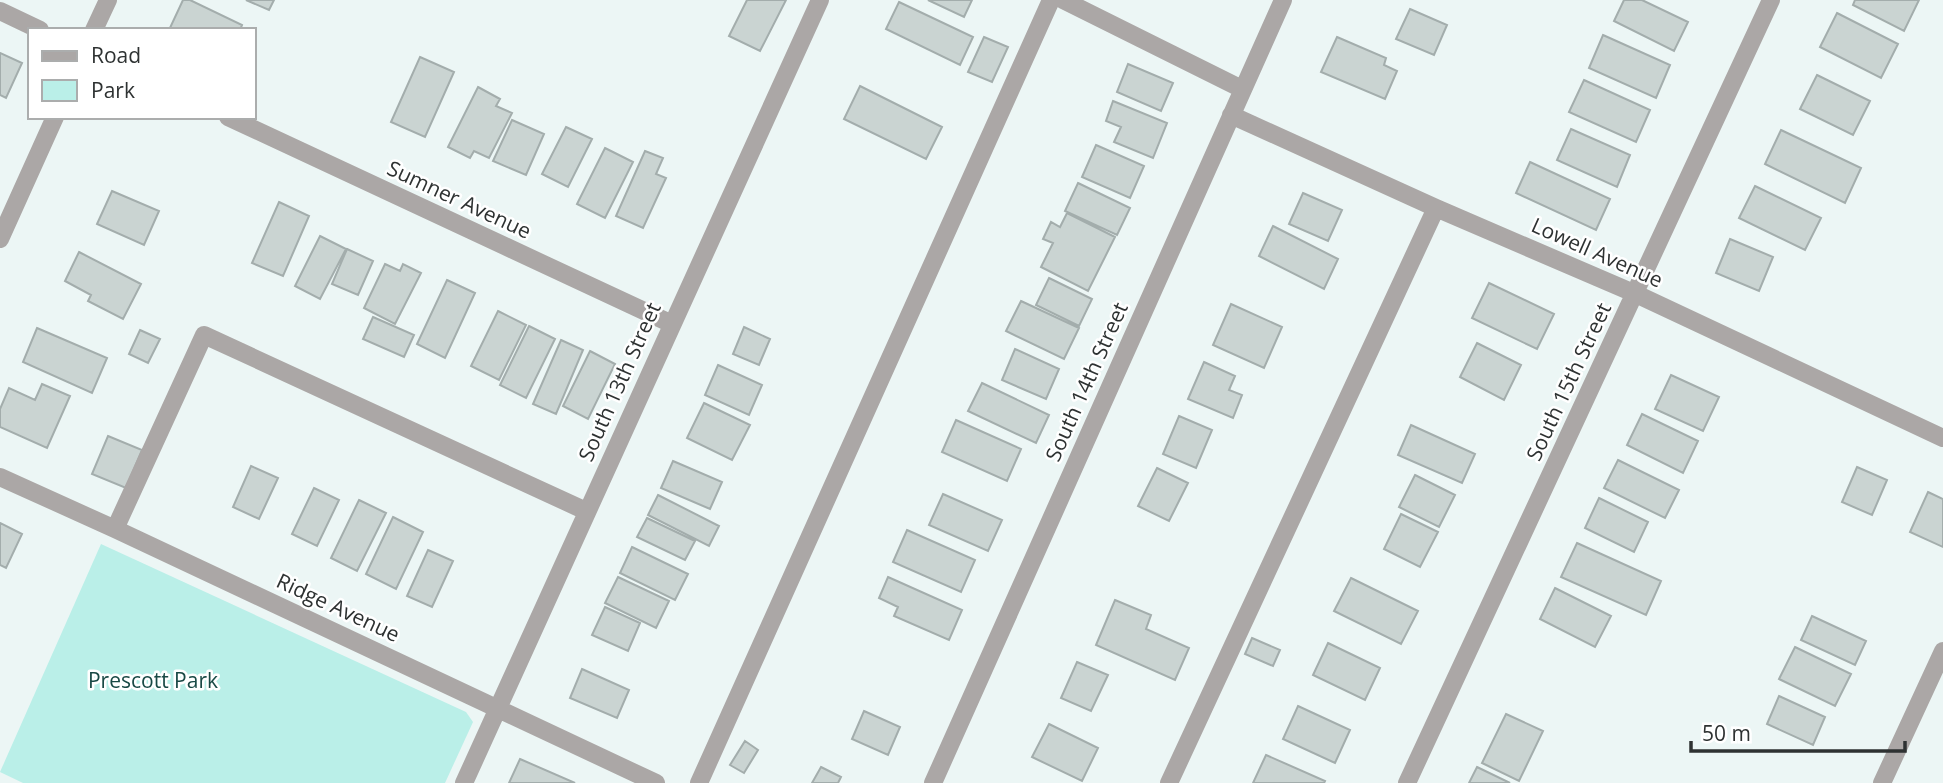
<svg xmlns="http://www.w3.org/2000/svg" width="1943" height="783" viewBox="0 0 1943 783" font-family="'Open Sans',sans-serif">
  <rect width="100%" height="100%" fill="#ecf6f5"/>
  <path fill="#baefe8" d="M101,544l365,168 7,10 -28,61h-422l-23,-11z"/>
  <path fill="#cad4d2" stroke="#a3adac" stroke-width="2" d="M183,0h7l52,25 -2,5h-71z
    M246,0h28l-5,10z
    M747,0h39l-26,51 -31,-15z
    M928,0h44l-8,17z
    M1624,0h18l46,22 -14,29 -60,-30z
    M1855,0h64l-15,31 -51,-26z
    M899,2l74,35 -13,28 -74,-36z
    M1410,9l37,16 -13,30 -38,-16z
    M1837,13l61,31 -17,34 -61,-31z
    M1603,35l67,30 -14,33 -67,-30z
    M984,37l24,10 -16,35 -24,-10z
    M1337,37l49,21 -2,7 13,6 -12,28 -64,-27z
    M0,53l22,10 -16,35 -6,-3z
    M420,57l34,15 -29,65 -34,-15z
    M1128,64l45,19 -12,28 -44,-19z
    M1817,75l53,26 -17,34 -53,-26z
    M1584,80l66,30 -14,32 -67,-30z
    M860,86l82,41 -16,32 -82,-40z
    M478,87l22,12 -4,7 16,7 -23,45 -15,-7 -4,7 -22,-11z
    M1113,101l54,22 -14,35 -39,-16 7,-15 -15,-6z
    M512,120l32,14 -18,41 -33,-14z
    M566,127l26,12 -24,48 -26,-13z
    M1571,129l59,26 -13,32 -60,-27z
    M1781,130l80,38 -16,35 -80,-39z
    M1096,145l48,21 -14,32 -48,-21z
    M605,148l28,14 -28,56 -28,-14z
    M645,151l18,7 -7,16 10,4 -23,50 -27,-12z
    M1530,162l80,37 -14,31 -80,-37z
    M1078,183l52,25 -13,27 -52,-24z
    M1755,186l66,32 -16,32 -66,-32z
    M112,191l47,20 -15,34 -47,-21z
    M1303,193l39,17 -14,31 -39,-17z
    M279,202l30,14 -26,60 -31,-13z
    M1067,213l48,24 -27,54 -47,-24 12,-24 -10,-4 8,-17 9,5z
    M1273,226l65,33 -14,30 -65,-33z
    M320,236l26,13 -26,50 -25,-13z
    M1730,239l43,18 -14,34 -43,-18z
    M347,249l26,12 -15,34 -26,-11z
    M79,252l62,32 -18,35 -35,-18 3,-6 -26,-14z
    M385,264l15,7 3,-7 18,9 -26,51 -31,-16z
    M1049,278l43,21 -13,27 -43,-21z
    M447,280l28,13 -30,65 -28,-14z
    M1489,283l65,31 -17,35 -65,-31z
    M1021,301l58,27 -15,31 -58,-28z
    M1231,304l51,23 -18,41 -51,-23z
    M498,311l28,14 -27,55 -28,-14z
    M373,317l41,18 -10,22 -41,-18z
    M529,326l26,13 -29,59 -26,-13z
    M744,327l26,12 -11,26 -26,-11z
    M37,328l70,30 -15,35 -69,-31z
    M140,330l20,9 -12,24 -19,-9z
    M561,340l22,10 -27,64 -23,-10z
    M1477,343l44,22 -17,35 -44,-23z
    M1015,349l44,20 -13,30 -44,-19z
    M590,351l25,13 -27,55 -25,-13z
    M1204,362l31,14 -6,14 13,5 -9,23 -45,-19z
    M718,365l44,20 -13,30 -44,-20z
    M1671,375l48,22 -16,34 -48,-22z
    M982,383l67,32 -13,28 -68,-32z
    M42,384l28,12 -23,52 -47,-21v-18l9,-21 26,12z
    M704,403l46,22 -18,35 -45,-22z
    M1642,414l56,27 -15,32 -56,-28z
    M1179,416l33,14 -16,38 -33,-14z
    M956,420l65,29 -14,32 -65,-29z
    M1411,425l64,29 -13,29 -64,-28z
    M108,436l34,14 -16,38 -34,-14z
    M1618,460l61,30 -14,28 -61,-30z
    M673,461l49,21 -12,27 -49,-21z
    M251,466l27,12 -19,41 -26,-12z
    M1857,467l30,13 -15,35 -30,-13z
    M1157,468l31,15 -19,38 -31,-15z
    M1415,475l40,20 -16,32 -40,-20z
    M314,488l25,12 -22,46 -25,-12z
    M1928,492l15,7v48l-33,-15z
    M943,494l59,26 -14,31 -59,-26z
    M658,495l61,31 -10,20 -61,-31z
    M1599,498l49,24 -14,30 -49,-24z
    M359,500l27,13 -29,58 -26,-13z
    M1401,514l37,18 -18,35 -36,-18z
    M393,517l30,15 -27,57 -30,-15z
    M647,518l48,23 -10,19 -48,-23z
    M0,523l22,11 -16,34 -6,-3z
    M907,530l68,30 -14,32 -68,-30z
    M1577,543l84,38 -15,34 -85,-38z
    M632,547l56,27 -13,26 -55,-27z
    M428,550l25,11 -21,46 -25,-11z
    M618,577l51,24 -13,27 -51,-25z
    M888,577l74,33 -13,30 -55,-24 4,-9 -19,-9z
    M1351,578l67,33 -17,33 -67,-33z
    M1555,588l56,28 -16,31 -55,-28z
    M1115,600l36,15 -5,14 43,19 -14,32 -79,-35z
    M605,607l35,16 -12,28 -36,-16z
    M1812,616l54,25 -11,24 -54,-25z
    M1252,638l28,12 -7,16 -28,-12z
    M1328,643l52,25 -15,32 -52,-25z
    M1795,647l56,27 -16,32 -56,-27z
    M1077,662l31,13 -17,36 -30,-13z
    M582,669l47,21 -12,28 -47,-20z
    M1779,696l46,21 -12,28 -46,-21z
    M1298,706l52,24 -15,33 -52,-24z
    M864,711l36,16 -12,28 -36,-16z
    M1506,714l37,17 -24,50 -37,-18z
    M1049,724l49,24 -16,33 -50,-24z
    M745,741l13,9 -14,23 -14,-8z
    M1266,755l59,26 -1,2h-71z
    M520,759l55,24h-66z
    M821,767l20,10 -3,6h-26z
    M1477,767l33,16h-41z"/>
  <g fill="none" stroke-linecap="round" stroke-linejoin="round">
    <path stroke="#aba7a6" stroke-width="18" d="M1063,0l179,89
      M0,11l40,19
      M94,30l14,-30
      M1231,115l205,93 200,86 307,144
      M228,117l444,207
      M0,239l55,-122
      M0,477l115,52 541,254
      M115,529l89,-194 382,176
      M464,783l356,-783
      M699,783l352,-783
      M933,783l350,-783
      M1169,783l267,-575
      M1407,783l364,-783
      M1882,783l61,-132"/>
  </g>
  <g text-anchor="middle" stroke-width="5" stroke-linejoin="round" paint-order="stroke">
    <g font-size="21" fill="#2e3232" stroke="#fff">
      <text transform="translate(459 200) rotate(25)" y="7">Sumner Avenue</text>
      <text transform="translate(1597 253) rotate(24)" y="7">Lowell Avenue</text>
      <text transform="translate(620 382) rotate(-66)" y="7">South 13th Street</text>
      <text transform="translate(1087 382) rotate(-66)" y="7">South 14th Street</text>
      <text transform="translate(1569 382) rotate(-65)" y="7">South 15th Street</text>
      <text transform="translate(338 608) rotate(25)" y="7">Ridge Avenue</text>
    </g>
    <g font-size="21" fill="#194945" stroke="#fff">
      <text x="153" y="688">Prescott Park</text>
    </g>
  </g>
  <rect x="28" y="28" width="228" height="91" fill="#ffffff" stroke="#abadad" stroke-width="2"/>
  <rect x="42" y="51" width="35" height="10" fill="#aba7a6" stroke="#abadad" stroke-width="2"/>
  <text x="91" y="63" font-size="21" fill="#2e3232">Road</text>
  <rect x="42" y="80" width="35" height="21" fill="#baefe8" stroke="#abadad" stroke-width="2"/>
  <text x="91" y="98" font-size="21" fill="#2e3232">Park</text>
  <path d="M1691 741v10h214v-10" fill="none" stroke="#2e3232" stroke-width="3.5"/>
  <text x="1702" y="741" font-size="21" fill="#2e3232" stroke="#ffffff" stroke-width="5" paint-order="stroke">50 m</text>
</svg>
